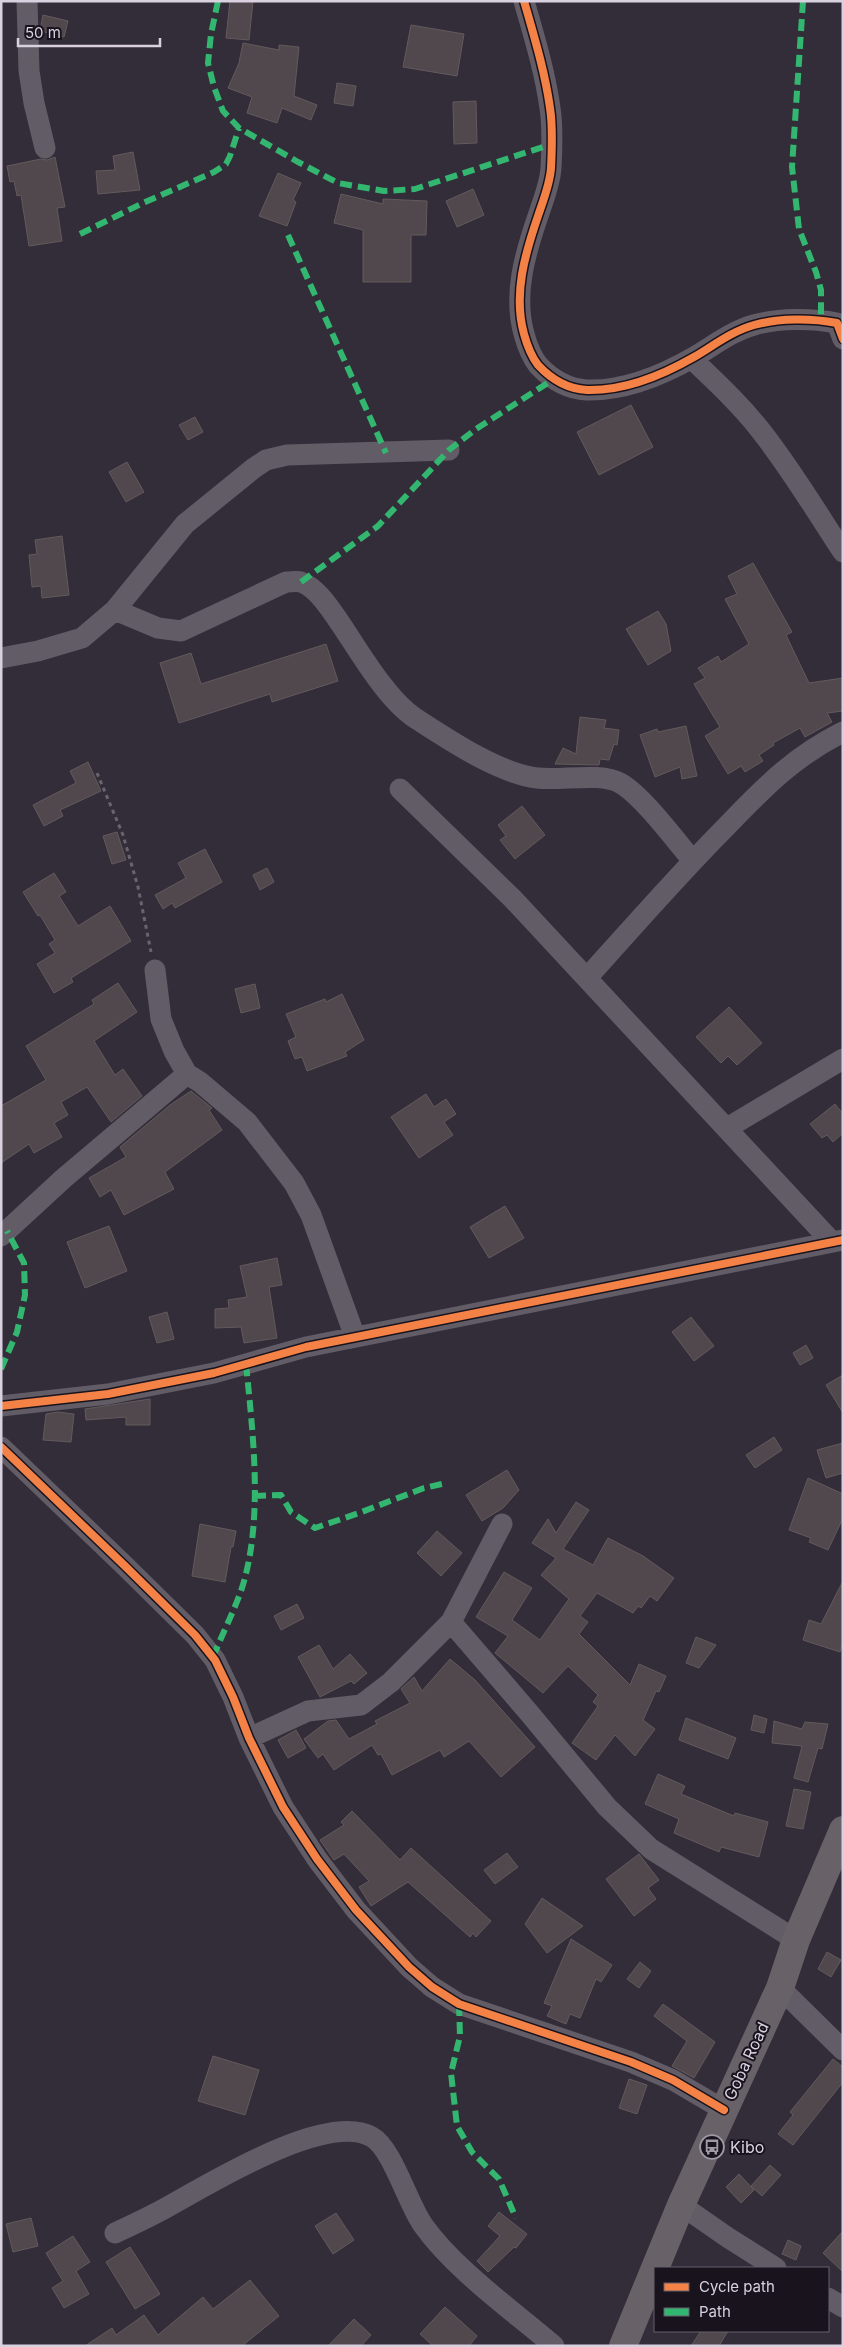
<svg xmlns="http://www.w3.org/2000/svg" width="844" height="2347" viewBox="0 0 844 2347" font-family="Inter,sans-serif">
  <rect width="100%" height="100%" fill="#332d39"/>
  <path fill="#50484c" stroke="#635a5d" d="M230,1h23l-4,39 -23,-2z
    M43,15l25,6 -4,16 -24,-6z
    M411,25l53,9 -7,42 -54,-9z
    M243,43l36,7v-5l20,2 -5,49 23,9 -6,15 -29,-12 -5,15 -30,-10 5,-16 -24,-9 11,-25z
    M337,83l19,3 -3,20 -19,-3z
    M476,101l1,42 -23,1 -1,-42z
    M133,152l7,38 -42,4 -2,-23 19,-1 -2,-14z
    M55,157l10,50 -8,1 5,33 -33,5 -8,-51 -4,1 -3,-15 -4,1 -3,-16 34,-7 6,1z
    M278,173l23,10 -8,17 3,2 -9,24 -28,-10z
    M473,189l11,26 -27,12 -11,-26z
    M341,194l42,10v-5l44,2 -1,34h-15v47h-48v-52l-29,-7z
    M631,405l22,42 -54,28 -22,-43z
    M195,417l8,15 -15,8 -9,-15z
    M127,462l17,30 -18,10 -17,-30z
    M62,536l7,59 -27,3 -1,-12 -9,1 -3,-32 8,-1 -2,-14z
    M753,563l39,69 -6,3 23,48 34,-5v33l-16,2 5,9 -27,15 -5,-9 -27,15 1,2 -15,10 4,6 -18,11 -4,-6 -13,8 -23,-38 15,-9 -26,-43 11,-6 -7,-10 20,-12 3,6 28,-18 -24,-45 12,-5 -9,-18z
    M658,611l8,13 5,27 -23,14 -22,-36z
    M326,644l12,37 -66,21 -2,-8 -91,29 -19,-60 31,-10 10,31z
    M580,717l26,3 -2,8 15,2 -2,15 -3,-1 -5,16 -9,-1 -1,6 -44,-1 8,-16 13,6z
    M686,726l11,50 -15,3 -2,-12 -25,10 -15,-42 17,-6 1,3z
    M88,762l13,29 -41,19 3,6 -19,10 -11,-21 43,-22 -6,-12z
    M522,806l23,29 -30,24 -15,-19 6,-4 -8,-11z
    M117,832l9,28 -14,4 -9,-28z
    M205,849l17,33 -47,26 -3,-5 -9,6 -8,-14 31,-17 -8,-15z
    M267,868l7,14 -14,8 -7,-15z
    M54,873l12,19 -7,4 19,30 32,-20 21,35 -60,37 2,4 -19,11 -17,-29 18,-11 -6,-9 6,-4 -15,-25 -2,1 -15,-24z
    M118,983l19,29 -43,29 21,34 8,-6 19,27 -31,26 -24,-35 -26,15 7,13 -14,8 8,14 -28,16 -5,-9 -28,19v-57l45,-26 -20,-34 68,-42 -2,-4z
    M255,984l5,24 -19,5 -6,-24z
    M342,994l22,46 -19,12 2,4 -40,15 -5,-14 -7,2 -7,-18 8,-4 -10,-23 39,-15 1,3z
    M729,1007l33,36 -25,22 -9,-9 -7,7 -25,-26z
    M191,1091l21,17 -3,2 13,20 -57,42 9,17 -50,26 -13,-25 -11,7 -11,-19 37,-21 -6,-10 50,-42z
    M426,1094l8,13 12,-8 10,15 -12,8 9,13 -34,23 -28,-41z
    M835,1104l8,10v19l-10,9 -6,-7 -5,3 -12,-14z
    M505,1206l19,32 -35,20 -19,-31z
    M109,1226l18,45 -42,17 -18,-46z
    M277,1258l5,27 -13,2 8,51 -33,5 -3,-16 -26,1v-19l14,-1 -1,-8 19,-3 -7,-31z
    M167,1312l7,27 -17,4 -8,-26z
    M691,1317l23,29 -20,15 -22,-29z
    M806,1345l7,13 -13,7 -7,-12z
    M843,1375v38l-17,-28z
    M150,1399v26h-24v-8l-40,3 -1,-11z
    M58,1412l16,2 -3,28 -28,-2 3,-26z
    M774,1437l8,13 -27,18 -9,-13z
    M843,1443v30l-17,5 -9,-28z
    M507,1470l12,20 -16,18 -21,13 -16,-26z
    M808,1478l35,16v24l-15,32 -19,-8 2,-4 -22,-8z
    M576,1502l13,8 -26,39 30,16 15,-27 35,18 31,22 -17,23 -7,-5 -9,12 -3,-2 -5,7 -36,-20 -17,23 8,6 -9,12 51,51 9,-21 27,12 -7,16 -3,-1 -13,29 12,9 -20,27 -20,-21 -19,25 -24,-17 26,-37 -5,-4 5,-7 -30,-29 -25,27 -48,-40 13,-17 -32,-19 28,-45 28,16 -20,32 28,20 29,-41 -28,-24 15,-17 -24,-15 16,-24 8,14z
    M200,1524l36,7 -3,16h-2l-6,35 -33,-6z
    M437,1531l25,22 -21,23 -24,-23z
    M843,1581v61l-3,10 -37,-12 6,-20 12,4z
    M297,1604l7,14 -23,12 -7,-14z
    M696,1637l20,8 -17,23 -13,-5z
    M319,1645l14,24 17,-15 17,19 -13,11 -3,-3 -31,16 -22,-40z
    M450,1659l25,21 60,67 -34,30 -32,-36 -25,16 -4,-7 -48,25 -11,-21 -3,1 -6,-10 -38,25 -11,-16 -5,4 -14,-19 24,-18 8,-1 13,19 28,-15 -2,-3 35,-18 -9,-14 13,-12 8,14z
    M754,1715l13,4 -3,14 -13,-3z
    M686,1718l50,20 -8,21 -49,-19z
    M774,1721l28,8 3,-7 23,2 -6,25 -4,-1 -10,34 -14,-4 8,-32 -30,-3z
    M296,1730l10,18 -18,10 -10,-18z
    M658,1774l27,12 -4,8 53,22 1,-3 33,9 -9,35 -38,-10 -2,5 -45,-19 5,-14 -34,-15z
    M794,1789l17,3 -8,37 -17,-3z
    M352,1811l48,49 11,-12 80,73 -15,16 -3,-4 -3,4 -62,-55 -37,24 -12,-19 10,-6 -25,-27 -10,6 -14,-20 24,-15 -3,-3z
    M507,1853l11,14 -23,17 -11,-14z
    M639,1854l20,26 -11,8 8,11 -22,17 -28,-37z
    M542,1898l41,28 -36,27 -22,-29z
    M571,1939l41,26 -11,17 -5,-3 -16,39 -10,-4 -4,10 -19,-8 5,-10 -8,-3z
    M827,1952l14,8 -10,17 -13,-8z
    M640,1962l11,9 -12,17 -12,-9z
    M663,2004l52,38 -21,36 -22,-12 15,-25 -33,-25z
    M213,2056l46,14 -14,45 -47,-14z
    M833,2059l10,8v15l-50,63 -15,-11 15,-19 -3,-3z
    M629,2079l18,6 -10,29 -18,-6z
    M770,2165l11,10 -19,21 -11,-10z
    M739,2174l15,16 -13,13 -15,-16z
    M499,2212l28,22 -11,14 -2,-1 -26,25 -11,-11 23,-25 -12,-10z
    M336,2213l18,27 -21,14 -18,-28z
    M31,2218l7,28 -25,6 -7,-28z
    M843,2231v41l-20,-19z
    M73,2236l17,26 -14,9 13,23 -25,14 -12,-20 11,-7 -17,-28z
    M788,2240l13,6 -5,14 -14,-6z
    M130,2247l30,47 -25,15 -29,-47z
    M250,2280l29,36 -37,30h-157l27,-18 4,7 28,-20 14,20 45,-38 10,12z
    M445,2307l32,29 -8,10h-36l-13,-12z
    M354,2319l17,16 -10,11h-33z
    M701,2331h27l-9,15h-28z"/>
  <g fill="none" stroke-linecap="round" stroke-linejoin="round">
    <path stroke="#69646d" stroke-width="3" stroke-dasharray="4 4" stroke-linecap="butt" d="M97,773l26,62 15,52 13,65"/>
    <path stroke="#615c65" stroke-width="21" d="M27,1l2,70 5,32 11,45
      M524,1c10,35 21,71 26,107 3,19 2,41 1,60 -1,16 -8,33 -13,48 -13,38 -25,78 -14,118 3,11 7,22 14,31 13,14 29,24 49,25 38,1 74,-14 107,-33 19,-11 38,-26 60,-32 25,-7 57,-7 83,-2l6,16
      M692,359c24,23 48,45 69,72 30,38 55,80 82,121
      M115,610l43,18 23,3 105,-49c5,0 11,-1 15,0 16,6 28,25 37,38 20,29 48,79 77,98 34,22 83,55 122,60 25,3 63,-6 83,5 22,12 56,58 73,78
      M1,658l37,-7 44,-13 33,-28 70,-86 69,-56 12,-8 21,-5 162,-5
      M400,789l112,109 320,344
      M155,970l6,49 13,32 13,23 13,8 47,40 47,61 17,32 44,122
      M587,978c43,-48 86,-97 131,-143 41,-42 71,-76 125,-103
      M727,1128l116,-69
      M1,1236l63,-58 123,-104
      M1,1406l107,-12 106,-21 92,-26 537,-107
      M1,1447l124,119 70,69 20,25 18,37 16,41 34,69 34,52 39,51 53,57 23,20 27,17 172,58 42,18 51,30
      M451,1622l79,92 77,93 44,42 145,91
      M249,1738l59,-27 53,-6 30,-23 60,-60 51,-98
      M780,1988l63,62
      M681,2205l46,32 49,31
      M115,2233c15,-7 30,-14 45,-22 43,-23 165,-101 212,-74 20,11 36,67 51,88 31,44 89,85 131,121
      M828,2298l15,9"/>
    <path stroke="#696168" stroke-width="28" d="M623,2346l58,-141 99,-217 16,-48 47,-110"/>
    <path stroke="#33b770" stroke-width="6" stroke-dasharray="12 6" stroke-linecap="butt" d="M218,1l-7,33 -3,29 6,24 9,24 16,17 59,34 40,21 46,8 31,-2 137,-45
      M803,1l-11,166 7,62 17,43 5,18v30
      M80,234l63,-31 71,-31 12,-8 4,-8 9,-28
      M288,235l98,218
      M301,582l77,-56 71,-76 27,-21 78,-50
      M1,1369l16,-37 8,-37 -1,-32 -17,-32
      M254,1496l27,-1 10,17 24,16 44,-15 65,-25 18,-4
      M213,1657c9,-22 20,-44 28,-66 23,-69 12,-156 5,-227
      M459,2004l1,32 -9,37 6,53 15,26 27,27 17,39"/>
    <g stroke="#19131e" stroke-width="11">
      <path id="cycleway" d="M524,1c10,35 21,71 26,107 3,19 2,41 1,60 -1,16 -8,33 -13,48 -13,38 -25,78 -14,118 3,11 7,22 14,31 13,14 29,24 49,25 38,1 74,-14 107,-33 19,-11 38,-26 60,-32 25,-7 57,-7 83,-2l6,16
        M1,1406l107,-12 106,-21 92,-26 537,-107
        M1,1447l124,119 70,69 20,25 18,37 16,41 34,69 34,52 39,51 53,57 23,20 27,17 172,58 42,18 51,30"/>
    </g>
    <use href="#cycleway" stroke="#f48246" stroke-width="8"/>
  </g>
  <defs>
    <g id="bus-ring" transform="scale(1.25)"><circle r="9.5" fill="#19131e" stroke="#9f98a6" stroke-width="1.5"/><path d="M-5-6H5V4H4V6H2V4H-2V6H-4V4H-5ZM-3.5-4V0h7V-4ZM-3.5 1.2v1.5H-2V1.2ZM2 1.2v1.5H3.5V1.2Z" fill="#9f98a6"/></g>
  </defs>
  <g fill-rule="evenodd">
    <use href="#bus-ring" x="712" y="2147"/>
  </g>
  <g text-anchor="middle" stroke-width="4" stroke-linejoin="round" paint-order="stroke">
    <g font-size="16" fill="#d9d1e0" stroke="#19131e">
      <text transform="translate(746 2061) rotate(-65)" y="6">Goba Road</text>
    </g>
    <g font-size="16" fill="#d9d1e0" stroke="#19131e" text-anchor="start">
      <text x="730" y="2153">Kibo</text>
    </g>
  </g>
  <rect width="844" height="2347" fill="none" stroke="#d9d1e0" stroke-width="5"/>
  <rect x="654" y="2267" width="175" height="65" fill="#19131e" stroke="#665f6c"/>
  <rect x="664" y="2283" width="25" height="8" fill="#f48246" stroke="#665f6c"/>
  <text x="699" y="2292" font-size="15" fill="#d9d1e0">Cycle path</text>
  <rect x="664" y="2308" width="25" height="8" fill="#33b770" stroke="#665f6c"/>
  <text x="699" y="2317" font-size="15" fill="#d9d1e0">Path</text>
  <path d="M18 38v8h142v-8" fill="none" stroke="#d9d1e0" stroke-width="2.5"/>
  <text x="25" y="38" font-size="15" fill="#d9d1e0" stroke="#19131e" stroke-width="4" paint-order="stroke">50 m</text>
</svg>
